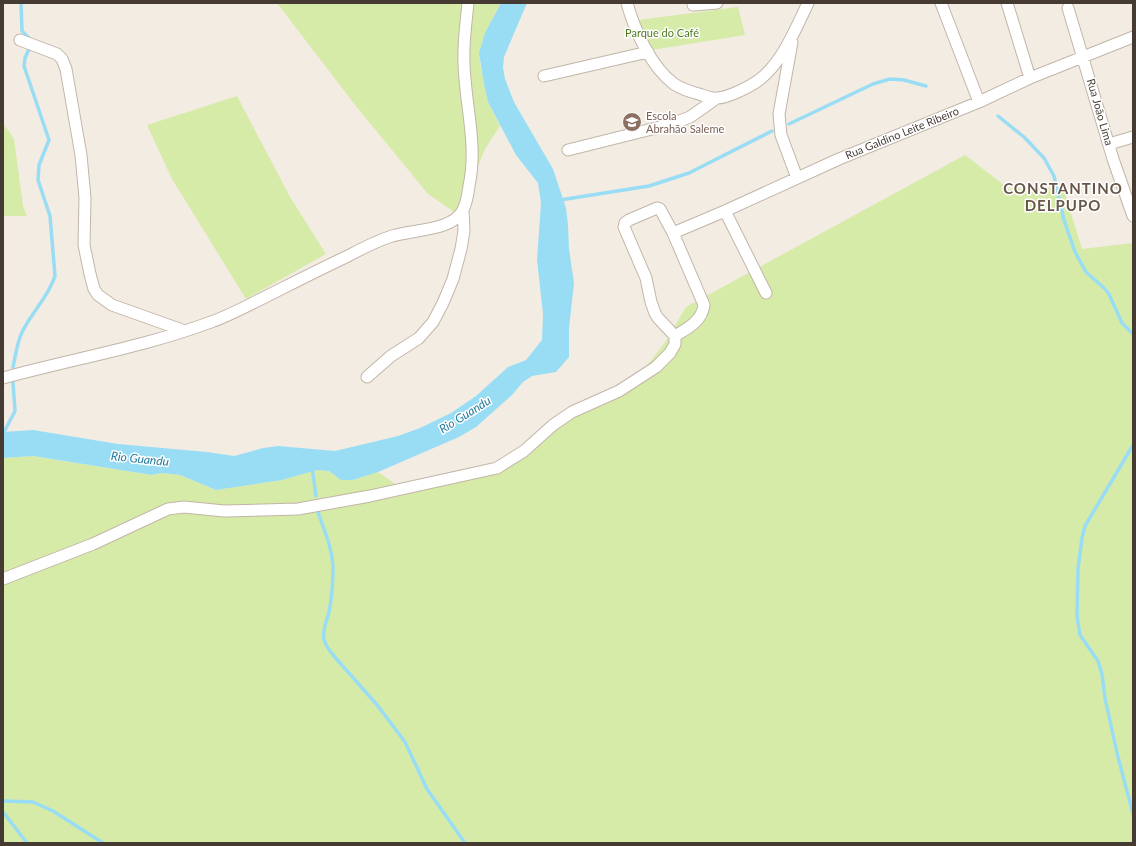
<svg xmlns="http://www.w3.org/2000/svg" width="1136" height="846" viewBox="0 0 1136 846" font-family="Lato,sans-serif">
  <rect width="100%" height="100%" fill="#f3ece3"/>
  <path fill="#d6eba8" d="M277,3h224l-5,9 -16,51 8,39 12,24 -15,23 -9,22 -11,53 -15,-15 -22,-15 -73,-89z
    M738,7l7,28 -93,15 -14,-30z
    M237,96l53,101 36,57 -80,45 -74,-120 -25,-54z
    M3,123l11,16 9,67 4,10h-24z
    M965,155l44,34 54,-2 19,62 51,-6v600h-1130v-385l29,-2 120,19 9,-2 19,2 36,15 66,-10 35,-10 12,1 13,9h11l25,-8 23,16 103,-23 52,-40 62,-35 27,-22 19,-24 22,-37z"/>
  <path fill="#99ddf5" d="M501,3h26l-23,54 -1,10 2,12 9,23 39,67 13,39 2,17 1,24 5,34 -5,45v29l-13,15 -24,4 -9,6 -11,13 -36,32 -17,10 -81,35 -25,8h-12l-12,-9 -12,-1 -35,10 -66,10 -36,-15 -19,-2 -9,2 -119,-19 -30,2v-26l30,-2 85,14 89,8 27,4 29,-8 15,-2 57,5 63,-15 22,-8 31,-15 25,-17 32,-29 18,-7 16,-20 1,-26 -6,-54 4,-57 -3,-20 -22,-28 -28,-53 -4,-18 -5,-31 6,-20z"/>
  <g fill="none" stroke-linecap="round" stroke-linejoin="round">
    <path stroke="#99ddf5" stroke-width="3.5" d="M21,3l1,28 9,9
      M998,116l26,21 20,21 10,18 10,44 11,32 11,20 18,16 5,6 13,29 11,11
      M789,124l84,-40 17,-5 14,1 22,6
      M560,200l89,-14 40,-13 83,-42
      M13,367c3,-14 5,-30 13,-42 9,-16 23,-30 29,-49l-5,-60 -12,-36 1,-15 10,-25 -25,-74 1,-8 4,-9
      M3,434l12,-23 -2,-29
      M1133,445l-48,81 -3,12 -4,31 -1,47 3,19 18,26 4,13 3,24 12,55 16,61
      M312,467l4,29
      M318,512c6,18 14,35 15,54 0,15 -1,31 -4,46 -2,8 -7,19 -5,27 1,6 6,12 9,16l45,51 27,36 22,47 38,54
      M3,801l30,1 20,9 50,32
      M3,812l24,31"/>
    <g stroke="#c2b5a8" stroke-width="13">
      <path id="street" d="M627,3c7,26 24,64 47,81 8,5 17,8 25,10 6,2 13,5 18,4 11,0 34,-12 42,-18 23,-17 37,-52 49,-77
        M693,3v2l24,-2
        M941,3l38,99
        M1007,3l23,75
        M1068,8l45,151 20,57
        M20,40l37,14 5,5 4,10 15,86 4,43 -1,47 6,29 4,15 4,6 14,10 73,26
        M792,42l-13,72 2,21 16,43
        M544,76l104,-24
        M1109,144l24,-7
        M568,150l104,-26 18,-7 27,-19
        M725,211l41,82
        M673,233l52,-22 114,-52 140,-57 51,-24 103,-41
        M367,377l24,-21 28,-18 14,-16 10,-19 10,-24 8,-30 3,-18 -1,-21
        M3,378c69,-19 141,-31 208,-56 17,-6 32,-14 48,-22 30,-15 59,-30 89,-44 13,-7 27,-14 41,-19 22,-8 63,-5 74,-27 4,-8 5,-16 6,-24 9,-42 -4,-81 -5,-123 -1,-20 2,-40 4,-60
        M3,579l90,-35 75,-35 16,-2 40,4 74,-2 72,-13 127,-28 27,-17 29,-26 19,-13 47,-21 37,-24 14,-14 5,-9v-8l-17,-18 -3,-5 -4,-11 -5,-24 -22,-51 1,-4 4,-3 28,-12 3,1 13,24 31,72c-2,16 -16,23 -29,31"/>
    </g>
    <use href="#street" stroke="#fff" stroke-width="11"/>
  </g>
  <defs>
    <g id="school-disc" transform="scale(1)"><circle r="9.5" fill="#8d6e63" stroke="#fff"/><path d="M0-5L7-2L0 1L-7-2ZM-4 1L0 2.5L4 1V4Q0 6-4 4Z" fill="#fff"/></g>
  </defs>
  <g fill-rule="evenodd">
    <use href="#school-disc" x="632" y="122"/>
  </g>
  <g text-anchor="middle" stroke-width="3" stroke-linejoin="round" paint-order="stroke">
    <g font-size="11" fill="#507a22" stroke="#fff">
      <text x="662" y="37">Parque do Café</text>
    </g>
    <g font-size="11" fill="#453b33" stroke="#fff">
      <text transform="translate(1100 112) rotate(74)" y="4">Rua João Lima</text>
      <text transform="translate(902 133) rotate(-22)" y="4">Rua Galdino Leite Ribeiro</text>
    </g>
    <g font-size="11" fill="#785e54" stroke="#fff" text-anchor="start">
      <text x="646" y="120">Escola<tspan x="646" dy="13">Abrahão Saleme</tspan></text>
    </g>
    <g font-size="12" font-style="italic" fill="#227b9f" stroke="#fff">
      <text transform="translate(465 415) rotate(-32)" y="4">Rio Guandu</text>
      <text transform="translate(140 459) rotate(6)" y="4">Rio Guandu</text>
    </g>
    <g font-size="15" font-weight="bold" letter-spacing="1" fill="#685749" stroke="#fff">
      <text x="1063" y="194">CONSTANTINO<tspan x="1063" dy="17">DELPUPO</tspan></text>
    </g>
  </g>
  <rect width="1136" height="846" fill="none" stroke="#453b33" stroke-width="8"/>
</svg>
